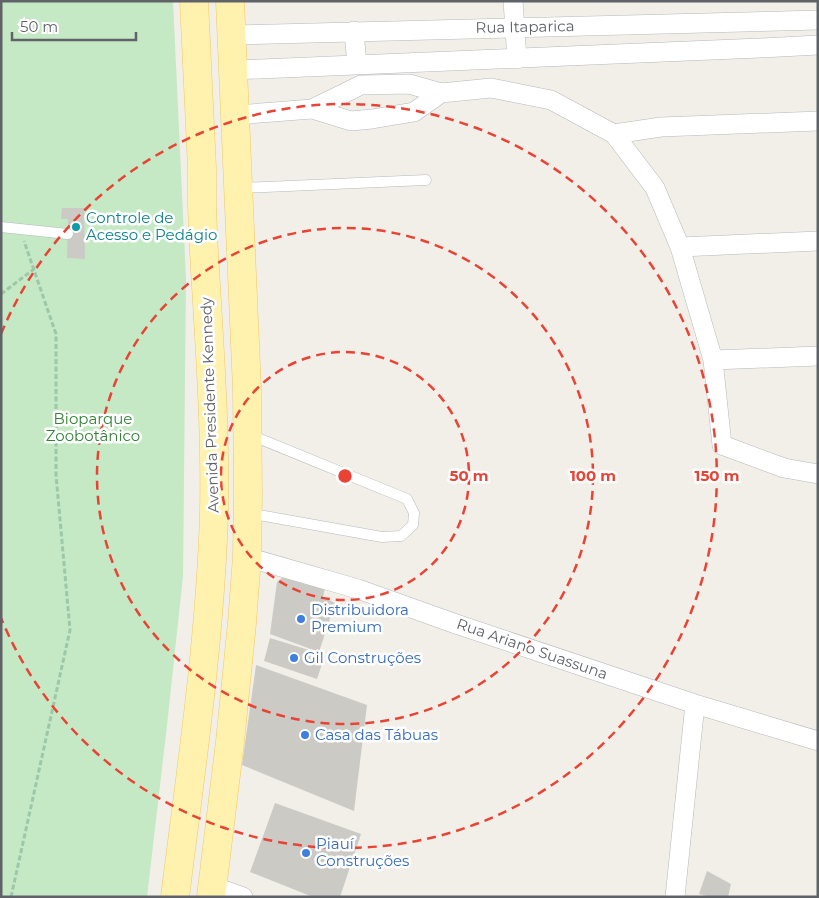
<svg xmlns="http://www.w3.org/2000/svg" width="819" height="898" viewBox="0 0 819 898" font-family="Montserrat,sans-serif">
  <rect width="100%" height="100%" fill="#f1efe8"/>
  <path fill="#c5e8c5" d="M1,1h172l13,278 -3,297 -16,149 -20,172h-146z"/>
  <path fill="#cccac5" d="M62,208h22l1,51 -18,-1 1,-39h-7z
    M283,577l42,11 -2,9 12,6 -16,49 -49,-18 7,-52z
    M270,638l55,17 -8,24 -53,-18z
    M256,665l111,40 -13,106 -112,-46z
    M275,803l86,31 -21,63h-27l-63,-25z
    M707,871l24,13 -3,13h-18l-11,-3z"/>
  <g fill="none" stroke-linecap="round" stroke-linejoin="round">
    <g stroke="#b5b8bc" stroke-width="11">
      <path id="service" d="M240,188l186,-8
        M1,227l67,7
        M248,513l134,24 19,-1 12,-11 1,-12 -7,-14 -159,-65"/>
    </g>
    <g stroke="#b5b8bc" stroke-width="20">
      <path id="minor" d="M513,1l4,58
        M354,31l3,34
        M232,35l586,-15
        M234,70l526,-22 58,-3
        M312,109l39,12 21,-2 42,-7 27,-19
        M236,115l76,-6 49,-24 48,-1 32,9 50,-5 60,12 63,34 41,54 25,59 33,113 9,85 62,23 34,6
        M614,134l47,-7 157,-6
        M680,247l138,-6
        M713,360l105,-4
        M247,557l111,32 98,35 239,80 123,37
        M212,886l31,11
        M675,897l20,-193"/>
    </g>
    <g stroke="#f2c960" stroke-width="29">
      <path id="primary" d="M175,897c16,-127 35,-255 39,-383 2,-93 -6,-187 -11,-280l-1,-29v-37l-8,-167
        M211,897l19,-155 12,-119 5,-66 1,-62 -1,-106 -17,-388"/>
    </g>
    <path stroke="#9cc7a9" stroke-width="3" stroke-dasharray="5 2.5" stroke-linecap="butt" d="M1,294l33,-25
      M11,897l59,-267 -14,-155v-141l-32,-93"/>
    <use href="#service" stroke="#fff" stroke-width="10"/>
    <use href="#minor" stroke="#fff" stroke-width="19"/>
    <use href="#primary" stroke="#fff2af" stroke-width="28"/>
  </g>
  <g fill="none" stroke="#ea4335" stroke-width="2.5" stroke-dasharray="9 6">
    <circle cx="345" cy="476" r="124"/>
    <circle cx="345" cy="476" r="248"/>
    <path d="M1 334A372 372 0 1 1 1 618"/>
  </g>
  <circle fill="#0f9aa8" stroke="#fff" stroke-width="2" cx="76" cy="227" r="5"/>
  <g fill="#3f7fe0" stroke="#fff" stroke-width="2">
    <circle cx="301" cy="619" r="5"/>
    <circle cx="294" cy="658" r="5"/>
    <circle cx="305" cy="735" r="5"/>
    <circle cx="306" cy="853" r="5"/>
  </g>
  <g text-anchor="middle" stroke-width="5" stroke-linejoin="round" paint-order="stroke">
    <g font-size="15" fill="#5f6368" stroke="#fff">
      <text transform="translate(525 27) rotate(-1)" y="5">Rua Itaparica</text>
      <text transform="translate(210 405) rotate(-92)" y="5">Avenida Presidente Kennedy</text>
      <text transform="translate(532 649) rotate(19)" y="5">Rua Ariano Suassuna</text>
    </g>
    <g font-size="15" fill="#0d838f" stroke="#fff" text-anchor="start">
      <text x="86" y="223">Controle de<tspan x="86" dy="17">Acesso e Pedágio</tspan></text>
    </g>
    <g font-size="15" fill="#348238" stroke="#fff">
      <text x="93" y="424">Bioparque<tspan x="93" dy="17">Zoobotânico</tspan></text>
    </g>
    <g font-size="15" fill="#366cbe" stroke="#fff" text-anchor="start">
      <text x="311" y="615">Distribuidora<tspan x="311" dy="17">Premium</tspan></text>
      <text x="304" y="663">Gil Construções</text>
      <text x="315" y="740">Casa das Tábuas</text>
      <text x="316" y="849">Piauí<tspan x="316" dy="17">Construções</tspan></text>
    </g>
  </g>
  <circle cx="345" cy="476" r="8" fill="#ea4335" stroke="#fff" stroke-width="2.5"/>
  <g font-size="15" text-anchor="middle" font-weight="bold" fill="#ea4335" stroke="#fff" stroke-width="5" stroke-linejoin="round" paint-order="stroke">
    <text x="469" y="481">50 m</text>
    <text x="593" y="481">100 m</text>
    <text x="717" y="481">150 m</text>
  </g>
  <rect width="819" height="898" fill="none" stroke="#5f6368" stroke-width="5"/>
  <path d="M12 32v8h124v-8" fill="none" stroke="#5f6368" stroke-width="2.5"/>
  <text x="20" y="32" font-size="15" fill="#5f6368" stroke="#ffffff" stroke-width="4" paint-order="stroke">50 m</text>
</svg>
